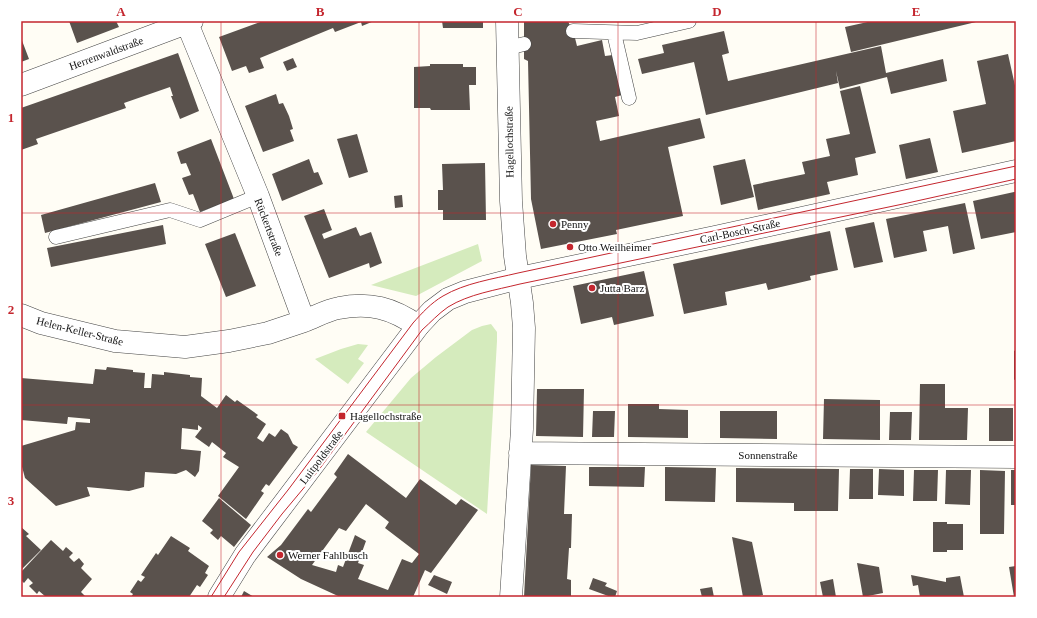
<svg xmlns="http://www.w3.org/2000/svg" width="1037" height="618" viewBox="0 0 1037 618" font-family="'Times New Roman',serif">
  <rect width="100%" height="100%" fill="#fffdf5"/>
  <path fill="#d5ebbd" d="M478,244l4,17 -66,35 -45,-11z
    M491,324l6,8v9l-10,173 -121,-82 45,-54 25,-21 36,-27 10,-4z
    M358,344l10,1 -10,14 6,4 -16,21 -33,-25 26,-10z"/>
  <path fill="#5a524d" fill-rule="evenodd" d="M69,21h47l3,6 -42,16z
    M263,21h111l-12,5 -1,-4 -26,10 -2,-4 -73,30 4,10 -15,5 -3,-7 -14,5 -13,-34z
    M442,21h41v7h-40z
    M524,21h44l2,5h2l5,20 25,-6 3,16 8,-1 9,40 -7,2 4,19 -23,5 4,20 100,-23 5,20 -37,9 15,69 -67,14 1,4 -76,15 -10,-50 -3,-138 -4,-2z
    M872,21h104v1l-125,30 -6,-25z
    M724,31l5,22 -7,2 6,26 153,-35 5,27 57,-14 4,22 -56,13 -4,-17 -47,12 -4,-18 2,12 -132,32 -12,-53 -52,12 -4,-15 26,-6 -2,-8z
    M21,38l8,21 -8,3z
    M178,53l21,58 -19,8 -9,-23h2l-3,-9 -46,16 2,5 -90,31 2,5 -17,6v-42z
    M1008,54l8,36v51l-54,12 -9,-42 33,-7 -9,-43z
    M293,58l4,9 -10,4 -4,-9z
    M430,64h33v3h13v18h-7l1,25h-39l-1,-2h-16v-41l16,-1z
    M860,86l16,67 -21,5 3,17 -31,7 3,12 -72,16 -5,-25 52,-11 -3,-12 28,-6 -4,-17 24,-5 -10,-43z
    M276,94l3,10 4,-1 6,13 4,13 -3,1 4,11 -31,11 -18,-46z
    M357,134l11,38 -19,6 -12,-39z
    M930,138l8,34 -32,7 -7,-34z
    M211,139l23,60 -34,13 -7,-18 -4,1 -7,-17 9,-3 -5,-12 -5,1 -4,-12z
    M309,159l5,14 4,-1 5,12 -41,17 -10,-27z
    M745,159l9,38 -33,8 -8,-39z
    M485,163l1,57h-43v-10h-5v-20h5l-1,-26z
    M155,183l6,19 -116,31 -4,-18z
    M1014,192h2v40l-35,7 -8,-38z
    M402,195l1,12 -8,1 -1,-12z
    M965,203l10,46 -22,5 -5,-28 -25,5 4,20 -33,7 -8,-39z
    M324,209l8,21 -10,4 2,5 32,-12 4,9 11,-4 11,31 -12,5 -1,-5 -40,15 -25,-62z
    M874,222l9,40 -29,6 -9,-40z
    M163,225l3,19 -115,23 -4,-19z
    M830,231l8,39 -28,6 1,4 -43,10 -2,-7 -41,9 2,13 -43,9 -11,-50z
    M235,233l21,53 -30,11 -21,-53z
    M644,271l10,45 -40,9 -2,-8 -31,7 -8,-38z
    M1016,350v29l-2,1v-29z
    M107,367l26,3v2l12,1 -1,15h7l1,-14 12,1v-3l26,3v2l12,1 -1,18 16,12 9,-13 9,7 2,-2 21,15 -2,2 10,7 -9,14 6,4 6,-9 6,4 6,-8 7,5 5,10 5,3 -29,39 -3,-2 -5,7 3,2 -18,26 -28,-23 21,-29 -16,-10 3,-4 -14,-11 -3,5 -14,-10 7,-9 -4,-3v5l-16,-2 -1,21 20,2 -2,20 -4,6 -9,-7 -10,4 -31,-2 -1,15 -15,4 -42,-4 3,9 -34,10 -31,-28 -4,-15v-17l54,-16 1,-8 14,1v-4l-22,-2 -1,7 -46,-4v-42l72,6 2,-15 11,1z
    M920,384h25v24h23l-1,32h-48z
    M537,389h47l-1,48 -47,-1z
    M824,399l56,1v40l-57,-1z
    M628,404h31v5l29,1v28l-60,-1z
    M989,408h24v33h-24z
    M593,411h22l-1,26h-22z
    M720,411h57v28l-57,-1z
    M890,412h22l-1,28h-22z
    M348,454l58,44 14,-19 36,26 5,-6 17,11 -47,63 -6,-3 -12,27h-75v-1l-37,-17 -34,-22 14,-12 27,-36 3,3 26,-35 -3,-3zM366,504l23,18 -4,6 34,26 -7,9 -10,-4 -14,31 -30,-11 6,-14 -6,-2 8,-22 -11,-6 -12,32 -5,-2 -2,7 -24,-7 27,-37 7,3z
    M531,465l35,1 -2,48h8l-1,34h-2l-2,31 4,1v17h-47z
    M589,467h56l-1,20 -55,-1z
    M665,467l51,1 -1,34 -50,-1z
    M736,468l103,1 -1,42h-44v-8l-58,-1z
    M850,469h23v30h-24z
    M879,469l25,1v26l-26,-1z
    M914,470h24l-1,31h-24z
    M946,470h25l-1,35 -25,-1z
    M980,470l25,1 -1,63h-24z
    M1011,470h5v35h-5z
    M219,498l32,27 -17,22 -13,-11 -3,4 -8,-7 3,-3 -11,-9z
    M933,522h14v2h16v26h-16v2h-14z
    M21,527l8,7 -3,2 15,14 -20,20z
    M171,536l19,12 -2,3 21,15 -4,7 3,2 -8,12 -3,-2 -8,12h-58l2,-3 -3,-2 8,-12 3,2 4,-5 -4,-2 15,-22 2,2z
    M732,537l20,5 11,53 -4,1v1h-16z
    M51,540l12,11 3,-4 7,6 -4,4 5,5 5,-4 5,6 -3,4 11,11 -11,13 4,4v1h-39l-7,-6 -2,3 -8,-8 4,-3 -5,-5 -4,5 -3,-3v-8z
    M857,563l22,4 4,26 -20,4z
    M1016,566v31h-2l-5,-30z
    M434,575l18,7 -5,12 -19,-9z
    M911,575l35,7v-4l14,-2 4,21h-44l-2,-12 -5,1z
    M593,578l14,5 -2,3 12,5 -2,6h-4l-22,-8z
    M833,579l3,18h-13l-3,-15z
    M712,587l2,10h-12l-2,-8z
    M244,591l10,6h-13z"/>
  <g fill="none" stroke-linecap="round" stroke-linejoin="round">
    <g stroke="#444" stroke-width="15">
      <path id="service" d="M573,31l64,2 52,-12
        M614,33l15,65
        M508,48l16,-4
        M56,237l114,-27 30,10 58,-24"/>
    </g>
    <g stroke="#444" stroke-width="23">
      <path id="minor" d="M507,21l4,180 4,55 7,47 2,25 -2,101 -11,168
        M187,23l71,173 46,125c11,-4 23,-11 35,-13 31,-6 53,0 79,18
        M21,85l171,-64
        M21,315l20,8 74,18 70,6 44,-6 39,-8 36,-12
        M520,453l496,4"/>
    </g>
    <g stroke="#444" stroke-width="23">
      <path id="tertiary" d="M219,597l26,-42 173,-229 14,-15 16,-12 17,-7 54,-14 196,-41 301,-66"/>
    </g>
    <use href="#service" stroke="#fff" stroke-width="14"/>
    <use href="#minor" stroke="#fff" stroke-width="22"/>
    <use href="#tertiary" stroke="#fff" stroke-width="22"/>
    <path stroke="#c4262e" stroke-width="1" d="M211,597l28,-45 49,-62 125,-167c9,-10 18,-20 30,-27 22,-13 50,-17 75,-23l498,-107
      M224,597l29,-45 29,-38 36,-43 104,-141c9,-8 16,-16 26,-23 21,-13 48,-17 72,-23l383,-80 113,-25"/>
  </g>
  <path fill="none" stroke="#c4262e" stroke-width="1" stroke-opacity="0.55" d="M221,21v576M419,21v576M618,21v576M816,21v576M21,213h995M21,405h995"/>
  <g fill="#c4262e" stroke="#fff" stroke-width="1.5">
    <circle cx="553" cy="224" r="4"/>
    <circle cx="570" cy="247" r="4"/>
    <circle cx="592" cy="288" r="4"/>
    <rect x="338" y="412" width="8" height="8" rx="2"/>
    <circle cx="280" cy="555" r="4"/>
  </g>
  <g text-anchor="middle" stroke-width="4" stroke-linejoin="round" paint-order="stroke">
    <g font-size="11" fill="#111" stroke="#fff">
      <text transform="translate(106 53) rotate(-20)" y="4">Herrenwaldstraße</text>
      <text transform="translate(509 142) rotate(-91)" y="4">Hagellochstraße</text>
      <text transform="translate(269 227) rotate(69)" y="4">Rückertstraße</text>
      <text transform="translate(740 231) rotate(-12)" y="4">Carl-Bosch-Straße</text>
      <text transform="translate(80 331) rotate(14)" y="4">Helen-Keller-Straße</text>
      <text x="768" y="459">Sonnenstraße</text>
      <text transform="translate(321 457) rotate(-53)" y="4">Luitpoldstraße</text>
    </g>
    <g font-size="11" fill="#111" stroke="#fff" text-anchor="start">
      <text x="561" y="228">Penny</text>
      <text x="578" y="251">Otto Weilheimer</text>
      <text x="600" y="292">Jutta Barz</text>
      <text x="350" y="420">Hagellochstraße</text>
      <text x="288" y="559">Werner Fahlbusch</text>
    </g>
  </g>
  <rect width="1037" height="618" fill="none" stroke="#ffffff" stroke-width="44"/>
  <rect x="22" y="22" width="993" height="574" fill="none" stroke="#c4262e" stroke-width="1.5"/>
  <g font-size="13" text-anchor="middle" font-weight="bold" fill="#c4262e">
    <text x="121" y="16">A</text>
    <text x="320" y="16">B</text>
    <text x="518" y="16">C</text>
    <text x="717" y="16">D</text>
    <text x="916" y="16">E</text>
    <text x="11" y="122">1</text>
    <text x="11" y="314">2</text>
    <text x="11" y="505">3</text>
  </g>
</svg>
